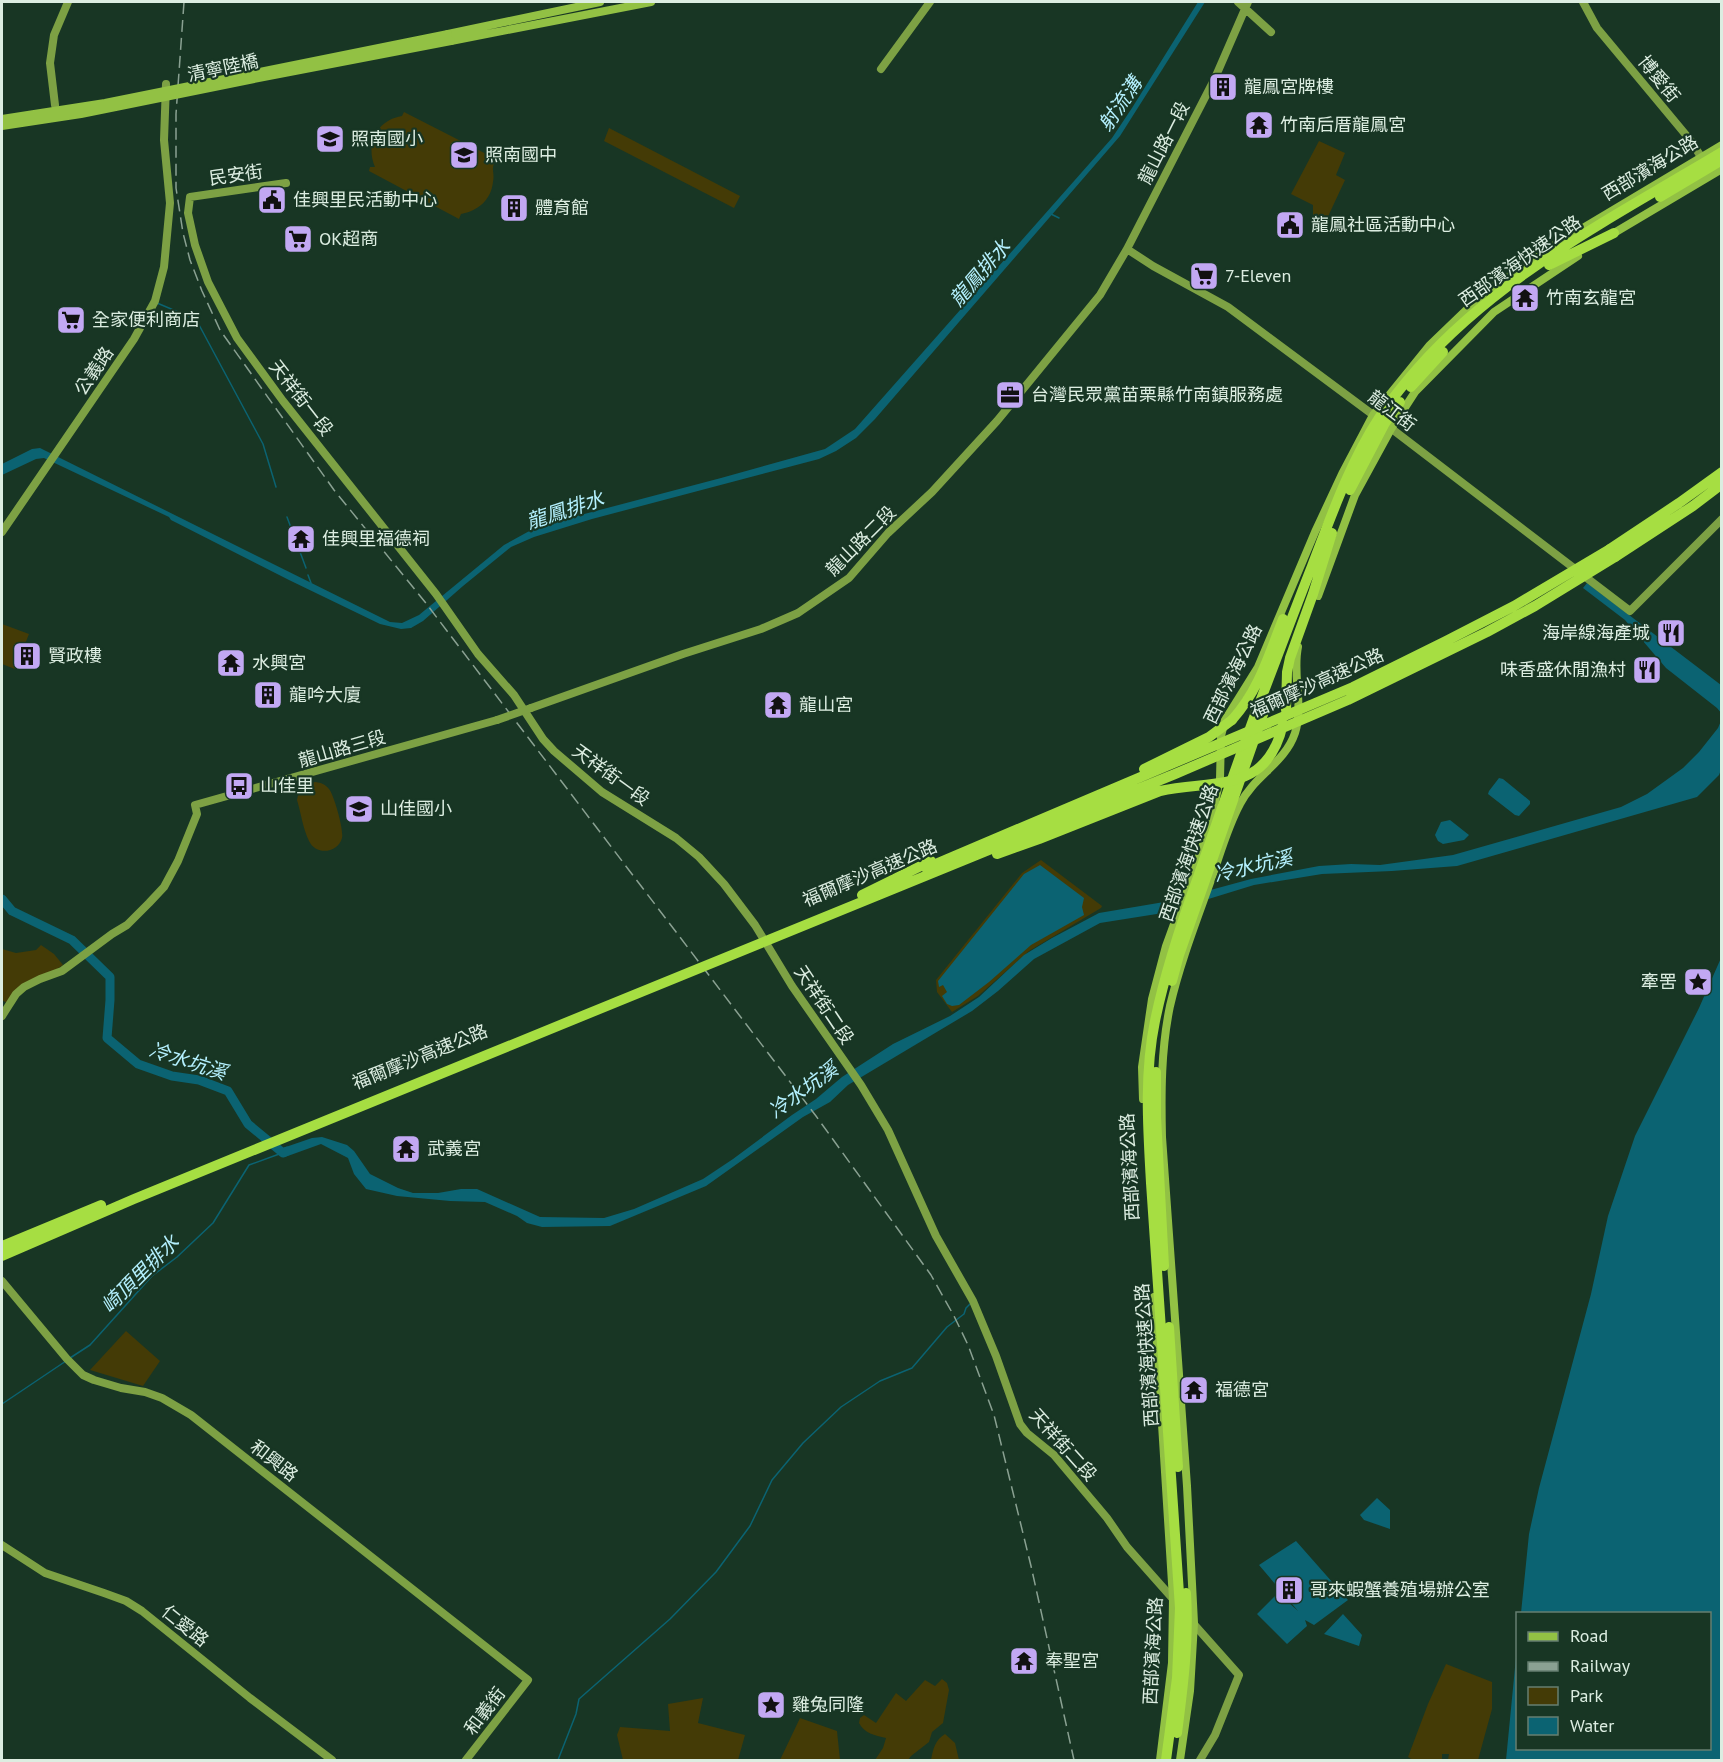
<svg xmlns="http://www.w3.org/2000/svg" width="1723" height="1762" viewBox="0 0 1723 1762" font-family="'PT Sans','Noto Sans TC',sans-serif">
  <rect width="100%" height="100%" fill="#183624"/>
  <path fill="#443b06" d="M404,112l92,47c-6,12 -1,11 -3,23 -2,18 -15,29 -32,32l-2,5 -90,-48 1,-4h5c-10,-23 2,-47 27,-51z
    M609,128l131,68 -6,12 -130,-67z
    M1319,141l26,12 -9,22 9,5 -20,43 -12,-5v-13l-22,-11z
    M2,624l27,10 -14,35 -13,-5z
    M316,782c5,1 9,2 13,7 5,6 15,41 13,49 -4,15 -26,18 -33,3 -6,-12 -8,-28 -12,-41 2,-11 8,-17 19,-18z
    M1041,860l61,46 -1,2 -72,43 -51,45 -26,16 -15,-20 -1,-12 86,-107z
    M41,945l13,9 9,11 -56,38 -5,-3v-51l14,4 20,-3z
    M126,1331l34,30 -17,25 -53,-16z
    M1446,1664l46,18v27l-14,51h-30l1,-6h-7v6h-29l-5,-3 20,-53z
    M942,1679l5,4 2,7 -6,33 -11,9 -3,10 -18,14 -3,4h-33l8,-12 3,-10c-12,-3 -21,-4 -27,-15l1,-5 4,-3 12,8 20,-30 10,8 19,-21 10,6z
    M703,1698l-5,25 47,12 -7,25h-115l-6,-25 3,-8 50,4 -2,-27z
    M800,1718l37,13 3,29h-60z
    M945,1734l10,9 4,17h-28c2,-11 4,-20 14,-26z"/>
  <path fill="#0b6372" d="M1198,2h7l-85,134 -245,283 -19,19 -20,13 -17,8 -227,60 -58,18 -23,10 -48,39 -40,35 -12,7 -10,1 -21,-5 -91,-44 -118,-60 -2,-3 -125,-59 -8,1 -34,16v-11l30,-15 8,-1 350,174 12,1 17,-8 85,-70 29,-16 21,-7 167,-44 104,-29 30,-20 257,-291 20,-30z
    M1587,583l134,102 1,29 -5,-6 -51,-40 -41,-48 -42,-32z
    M1721,715v55l-2,5 -22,22 -240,69 -65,5 -70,3 -68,11 -91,28 -63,10 -66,36 -36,32 -26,20 -124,74 -18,17 -27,15 -97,69 -96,40 -68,1 -15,-4 -10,-7 -32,-14 -35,-1 -53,-5 -31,-7 -12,-15 -6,-16 -27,-14 -36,13 -8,-7 35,-12 10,-1 25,8 7,6 16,23 28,14 15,5h25l23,-4h16l63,28 64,1 30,-9 69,-30 30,-20 59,-44 24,-16 26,-22 51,-33 57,-28 29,-19 45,-42 28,-17 47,-25 71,-12 81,-22 68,-13 32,-2 29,1 73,-10 168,-48 26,-13 36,-26 16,-16 19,-24 3,-7z
    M1499,778l4,1 27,22v3l-11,12 -4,-1 -27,-21 1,-3z
    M1450,820l19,15 -5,5 -21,4 -5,-3 -3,-6 6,-13z
    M1040,865l44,33 -2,9 2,8 -53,30 -42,37 -30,23 -7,1 -5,-2 -5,-8 5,-4 -4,-7 -4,2 -1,-6 86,-107z
    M1721,958v802h-215l11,-113 1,101h192v-134l-189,-1 8,-79 10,-46 52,-194 17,-78 27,-80 64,-128z
    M1377,1498l13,12v19l-26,-9 -4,-5z
    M1296,1541l52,59 -34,25 -9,-5 2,6 -20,18 -30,-30 21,-21 20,18 -39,-46z
    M1343,1614l19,21 -3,11 -35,-12z"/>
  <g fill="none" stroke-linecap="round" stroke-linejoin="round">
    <path stroke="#0b6372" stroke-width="1.5" d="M1051,214l8,4
      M157,303l38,16 3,4 65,121 13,43
      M287,517l19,51
      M308,575l3,8
      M70,1358l20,-13 62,-69 25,-19 36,-34 36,-58 33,-12
      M2,1404l64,-43
      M558,1760l18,-46 3,-15 91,-80 46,-47 34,-46 22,-46 31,-37 38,-36 39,-26 32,-13 35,-41 17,-13 2,-6 4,-4"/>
    <path stroke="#0b6372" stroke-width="9" d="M2,899l10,12 60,29 38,37v23l-3,38 31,26 34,12 27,4 29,11 20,33 35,29 4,-2"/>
    <path stroke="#7da144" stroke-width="8" d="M1238,2l33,30
      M1583,2l14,26 94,113 12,19
      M881,69l49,-67
      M55,105l-5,-42 4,-28 14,-33
      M286,183l-96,14 -2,16 7,32 13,37 29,56 46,63 153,193 42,60 36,41 29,44 11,12 48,41 74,46 23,19 25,27 31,41 37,61 69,99 27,45 48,106 37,65 23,55 24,68 7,9 27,22 53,63 20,29 47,53
      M1127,249l26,17 75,41 148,110
      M1388,426l242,185 92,-92
      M2,532l132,-193 21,-38 9,-34 6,-64 -6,-63 2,-56
      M531,708l152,-54 78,-25 37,-16 51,-35 39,-45 44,-41 65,-71 103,-126 27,-46 88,-171 33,-76
      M2,1016l14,-22 8,-7 16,-8 22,-8 50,-37 15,-9 22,-22 15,-16 14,-26 19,-47 -2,-9 302,-85
      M2,1281l65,78 16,16 11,5 27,8 24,4 17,6 29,17 337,265 -62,80
      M2,1545l43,28 59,20 22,8 16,10 108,87 82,62
      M1191,1621l48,54 -24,60 -15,25"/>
    <path stroke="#92c144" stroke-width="8" d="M448,34l152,-32
      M451,41l200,-39
      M1609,236l113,-67
      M1318,596l37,-101 36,-66 24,-37 79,-80 84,-56
      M1143,1099l-1,-32 10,-68 14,-53 44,-121 10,-46 1,-43 4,-16 33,-53 57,-135 28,-60 30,-57 56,-69 54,-52 70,-48 169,-101
      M1154,1297l19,302 -1,64 -12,97
      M1180,1760l10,-69 4,-68 -7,-137 -25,-349c-1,-44 -1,-88 8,-131 10,-43 26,-84 41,-126 9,-25 16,-52 29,-76 14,-28 45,-41 55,-71 9,-28 -3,-58 3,-86"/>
    <path stroke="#a6de42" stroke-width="10" d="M1660,197l62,-37
      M1549,265l65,-32
      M1411,387l32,-35
      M1350,490l35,-67 15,-21
      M1610,549l69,-46 43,-31
      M1615,557l78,-51 29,-22
      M1286,710l1,-38 3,-14 23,-64 19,-61
      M1232,720c27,-30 37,-65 51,-101
      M1172,981l7,-26 89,-255
      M1156,1072v45l8,149
      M1169,1327l9,140
      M1177,1733c6,-46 12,-93 9,-140
      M1166,1760l11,-82 3,-70 -29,-425c-3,-54 -7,-109 4,-162 10,-49 26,-97 43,-144 19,-55 38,-110 58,-165 19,-49 37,-98 56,-146 18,-47 39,-106 67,-148 11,-17 25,-34 38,-49 84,-95 198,-153 305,-217"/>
    <path stroke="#8aa192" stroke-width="1.5" stroke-dasharray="12 6" stroke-linecap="butt" d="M184,2l-8,112v74l7,45 7,27 12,31 18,39 114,160 91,112 391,514 115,159 23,41 14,29 26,70 37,151 43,194"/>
    <path stroke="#7da144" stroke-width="8" d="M497,720l34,-12"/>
    <path stroke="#92c144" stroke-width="8" d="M2,119l103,-16 343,-69
      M2,126l79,-12 193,-39 177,-34"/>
    <path stroke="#a6de42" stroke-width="10" d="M1144,769l65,-32 23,-17
      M997,854l42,-15 121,-48c54,-12 107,4 123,-67
      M926,868l427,-181 93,-46 68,-35 96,-57
      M862,895l69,-34
      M2,1246l99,-41
      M2,1256l132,-57 1041,-425 173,-74 139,-68 48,-26 80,-49"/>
  </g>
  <defs>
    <g id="building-square" transform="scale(1.5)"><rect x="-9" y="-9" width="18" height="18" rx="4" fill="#c2a8f3" stroke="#183624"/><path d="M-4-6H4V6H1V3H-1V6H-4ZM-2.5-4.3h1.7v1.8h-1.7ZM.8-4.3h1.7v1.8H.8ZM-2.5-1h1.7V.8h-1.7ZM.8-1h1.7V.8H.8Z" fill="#111"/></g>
    <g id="temple-square" transform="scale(1.5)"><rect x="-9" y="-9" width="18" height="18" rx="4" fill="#c2a8f3" stroke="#183624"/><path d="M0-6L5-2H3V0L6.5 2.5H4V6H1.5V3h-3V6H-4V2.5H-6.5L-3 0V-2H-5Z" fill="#111"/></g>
    <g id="school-square" transform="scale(1.5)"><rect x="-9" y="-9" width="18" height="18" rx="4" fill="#c2a8f3" stroke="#183624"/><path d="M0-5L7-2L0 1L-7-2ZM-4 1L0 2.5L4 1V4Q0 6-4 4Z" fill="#111"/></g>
    <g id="civic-square" transform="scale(1.5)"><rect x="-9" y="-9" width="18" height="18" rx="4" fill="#c2a8f3" stroke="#183624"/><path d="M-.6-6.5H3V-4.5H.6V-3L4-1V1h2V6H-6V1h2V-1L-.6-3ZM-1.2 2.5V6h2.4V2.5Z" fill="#111"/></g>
    <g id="supermarket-square" transform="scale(1.5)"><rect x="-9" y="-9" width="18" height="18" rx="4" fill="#c2a8f3" stroke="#183624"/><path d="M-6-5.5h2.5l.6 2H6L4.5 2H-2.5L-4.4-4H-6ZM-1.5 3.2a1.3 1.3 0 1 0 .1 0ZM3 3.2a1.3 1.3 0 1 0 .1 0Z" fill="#111"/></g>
    <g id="office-square" transform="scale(1.5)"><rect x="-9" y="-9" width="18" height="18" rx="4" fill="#c2a8f3" stroke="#183624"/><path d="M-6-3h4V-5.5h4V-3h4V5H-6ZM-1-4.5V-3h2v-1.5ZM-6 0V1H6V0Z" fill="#111"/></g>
    <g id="restaurant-square" transform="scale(1.5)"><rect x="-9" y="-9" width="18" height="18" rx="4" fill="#c2a8f3" stroke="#183624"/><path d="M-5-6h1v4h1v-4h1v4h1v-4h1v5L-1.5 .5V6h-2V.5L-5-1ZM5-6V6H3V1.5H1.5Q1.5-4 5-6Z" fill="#111"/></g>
    <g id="bus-square" transform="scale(1.5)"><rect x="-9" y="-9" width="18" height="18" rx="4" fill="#c2a8f3" stroke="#183624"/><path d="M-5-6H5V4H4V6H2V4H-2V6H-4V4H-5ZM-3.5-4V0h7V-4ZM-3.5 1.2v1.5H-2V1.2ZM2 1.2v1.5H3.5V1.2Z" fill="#111"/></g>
    <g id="sight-square" transform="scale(1.5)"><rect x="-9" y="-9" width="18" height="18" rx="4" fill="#c2a8f3" stroke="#183624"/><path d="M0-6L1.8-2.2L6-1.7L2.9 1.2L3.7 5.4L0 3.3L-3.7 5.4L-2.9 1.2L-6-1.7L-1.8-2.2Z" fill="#111"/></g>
  </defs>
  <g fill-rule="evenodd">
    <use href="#building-square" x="1223" y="87"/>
    <use href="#temple-square" x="1259" y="125"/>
    <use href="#school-square" x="330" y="139"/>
    <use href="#school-square" x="464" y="155"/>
    <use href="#civic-square" x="272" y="200"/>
    <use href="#building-square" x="514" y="208"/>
    <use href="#civic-square" x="1290" y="225"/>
    <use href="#supermarket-square" x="298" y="239"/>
    <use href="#supermarket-square" x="1204" y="276"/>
    <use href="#temple-square" x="1525" y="298"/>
    <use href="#supermarket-square" x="71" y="320"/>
    <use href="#office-square" x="1010" y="395"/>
    <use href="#temple-square" x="301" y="539"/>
    <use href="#restaurant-square" x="1671" y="633"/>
    <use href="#building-square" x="27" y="656"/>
    <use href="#temple-square" x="231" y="663"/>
    <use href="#restaurant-square" x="1647" y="670"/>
    <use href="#building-square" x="268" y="695"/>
    <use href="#temple-square" x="778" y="705"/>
    <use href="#bus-square" x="239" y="786"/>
    <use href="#school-square" x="359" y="809"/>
    <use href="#sight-square" x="1698" y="982"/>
    <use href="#temple-square" x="406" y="1149"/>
    <use href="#temple-square" x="1194" y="1390"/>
    <use href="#building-square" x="1289" y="1590"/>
    <use href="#temple-square" x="1024" y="1661"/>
    <use href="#sight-square" x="771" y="1705"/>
  </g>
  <g text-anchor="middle" stroke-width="4.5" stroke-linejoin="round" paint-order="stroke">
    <g font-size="18" fill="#dcede1" stroke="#183624">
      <text transform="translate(223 68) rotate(-12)" y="6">清寧陸橋</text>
      <text transform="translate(1659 79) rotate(51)" y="6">博愛街</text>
      <text transform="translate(1164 143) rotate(-63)" y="6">龍山路一段</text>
      <text transform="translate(1650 168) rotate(-31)" y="6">西部濱海公路</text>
      <text transform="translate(236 175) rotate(-8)" y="6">民安街</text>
      <text transform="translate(1520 261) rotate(-35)" y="6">西部濱海快速公路</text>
      <text transform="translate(94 371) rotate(-56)" y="6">公義路</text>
      <text transform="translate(301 398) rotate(52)" y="6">天祥街一段</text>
      <text transform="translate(1392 411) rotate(37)" y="6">龍江街</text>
      <text transform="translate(861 541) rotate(-45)" y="6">龍山路二段</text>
      <text transform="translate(1233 674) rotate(-64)" y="6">西部濱海公路</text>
      <text transform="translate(1317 683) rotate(-24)" y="6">福爾摩沙高速公路</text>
      <text transform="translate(342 749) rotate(-16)" y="6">龍山路三段</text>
      <text transform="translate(611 775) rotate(36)" y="6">天祥街一段</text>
      <text transform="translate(1189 853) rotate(-71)" y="6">西部濱海快速公路</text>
      <text transform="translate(870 873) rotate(-23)" y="6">福爾摩沙高速公路</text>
      <text transform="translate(824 1005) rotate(56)" y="6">天祥街二段</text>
      <text transform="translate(420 1057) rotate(-22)" y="6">福爾摩沙高速公路</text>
      <text transform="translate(1130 1167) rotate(-93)" y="6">西部濱海公路</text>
      <text transform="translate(1147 1355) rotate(-94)" y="6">西部濱海快速公路</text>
      <text transform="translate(1063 1445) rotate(48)" y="6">天祥街二段</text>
      <text transform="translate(274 1461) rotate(38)" y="6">和興路</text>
      <text transform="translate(185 1626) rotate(39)" y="6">仁愛路</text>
      <text transform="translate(1153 1651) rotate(-87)" y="6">西部濱海公路</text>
      <text transform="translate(485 1711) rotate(-53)" y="6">和義街</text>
    </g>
    <g font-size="18" fill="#dcede1" stroke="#183624" text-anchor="start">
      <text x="1244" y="93">龍鳳宮牌樓</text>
      <text x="1280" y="131">竹南后厝龍鳳宮</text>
      <text x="351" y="145">照南國小</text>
      <text x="485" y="161">照南國中</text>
      <text x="293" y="206">佳興里民活動中心</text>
      <text x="535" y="214">體育館</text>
      <text x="1311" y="231">龍鳳社區活動中心</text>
      <text x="319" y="245">OK超商</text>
      <text x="1225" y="282">7-Eleven</text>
      <text x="1546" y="304">竹南玄龍宮</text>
      <text x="92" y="326">全家便利商店</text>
      <text x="1031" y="401">台灣民眾黨苗栗縣竹南鎮服務處</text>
      <text x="322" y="545">佳興里福德祠</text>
      <text x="1650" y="639" text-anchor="end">海岸線海產城</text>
      <text x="48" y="662">賢政樓</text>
      <text x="252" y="669">水興宮</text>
      <text x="1626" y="676" text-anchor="end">味香盛休閒漁村</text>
      <text x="289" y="701">龍吟大廈</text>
      <text x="799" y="711">龍山宮</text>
      <text x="260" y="792">山佳里</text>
      <text x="380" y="815">山佳國小</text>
      <text x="1677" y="988" text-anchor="end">牽罟</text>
      <text x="427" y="1155">武義宮</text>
      <text x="1215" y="1396">福德宮</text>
      <text x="1310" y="1596">哥來蝦蟹養殖場辦公室</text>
      <text x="1045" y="1667">奉聖宮</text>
      <text x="792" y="1711">雞兔同隆</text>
    </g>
    <g font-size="20" font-style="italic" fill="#b4f0fe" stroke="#183624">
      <text transform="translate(1120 104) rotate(-56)" y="7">射流溝</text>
      <text transform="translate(980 273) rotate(-49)" y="7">龍鳳排水</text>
      <text transform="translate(565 510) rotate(-18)" y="7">龍鳳排水</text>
      <text transform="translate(1253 866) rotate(-13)" y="7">冷水坑溪</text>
      <text transform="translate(188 1061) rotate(18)" y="7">冷水坑溪</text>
      <text transform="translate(803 1090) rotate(-36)" y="7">冷水坑溪</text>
      <text transform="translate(140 1274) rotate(-45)" y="7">崎頂里排水</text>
    </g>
  </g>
  <rect width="1723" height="1762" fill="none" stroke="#dcede1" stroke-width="6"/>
  <rect x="1516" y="1612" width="195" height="138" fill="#183624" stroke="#667f70" stroke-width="1.5"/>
  <rect x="1528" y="1632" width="30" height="9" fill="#92c144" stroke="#667f70" stroke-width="1.5"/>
  <text x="1570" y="1642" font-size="18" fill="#dcede1">Road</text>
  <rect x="1528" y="1662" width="30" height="9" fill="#8aa192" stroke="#667f70" stroke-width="1.5"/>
  <text x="1570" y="1672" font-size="18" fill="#dcede1">Railway</text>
  <rect x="1528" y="1687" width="30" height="18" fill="#443b06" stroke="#667f70" stroke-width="1.5"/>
  <text x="1570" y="1702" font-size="18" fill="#dcede1">Park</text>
  <rect x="1528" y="1717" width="30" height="18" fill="#0b6372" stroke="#667f70" stroke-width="1.5"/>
  <text x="1570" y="1732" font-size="18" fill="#dcede1">Water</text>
</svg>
